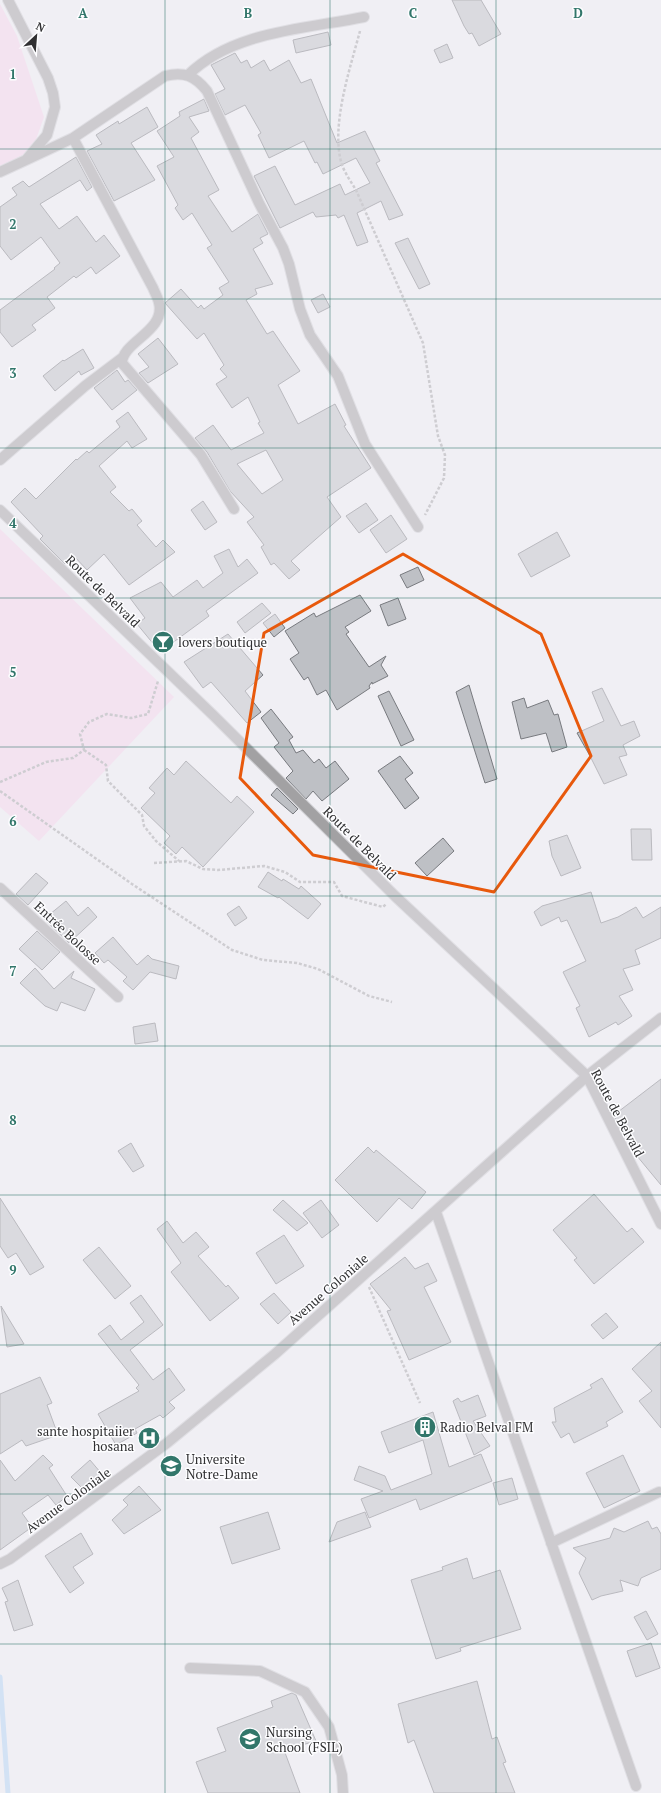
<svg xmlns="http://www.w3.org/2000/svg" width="661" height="1793" viewBox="0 0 661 1793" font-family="'PT Serif',serif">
  <rect width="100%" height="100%" fill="#f0eff4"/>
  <path fill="#f6d5ec" d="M0,4l17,32 27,81 -15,42 -29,13z
    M0,529l174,168 -135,144 -39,-34z"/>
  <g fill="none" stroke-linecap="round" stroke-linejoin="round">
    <path stroke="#b0d3f4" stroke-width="5" d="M0,1677l8,116"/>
  </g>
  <path fill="#bec0c5" stroke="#787a7f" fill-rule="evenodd" d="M452,0h29l20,34 -22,12 -7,-13 -3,1 -5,-8z
    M328,32l3,13 -35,8 -3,-13z
    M447,44l6,14 -13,5 -6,-13z
    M235,53l6,10 6,-3 4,8 13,-8 6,11 19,-11 12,23 10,-4 26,64 28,-12 15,30 -4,2 27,52 -14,5 -8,-19 -24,12 11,29 -11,4 -13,-31 -6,3 -2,-3 -20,2 -3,-5 -33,16 -26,-52 21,-10 20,39 45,-21 5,11 25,-12 -14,-25 -33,16 -6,-12 -2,1 -11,-22 -35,17 -11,-23 3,-2 -16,-28 -20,10 -10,-21 10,-5 -14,-24z
    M204,99l5,12 -20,6 10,15 -8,6 28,52 -11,6 24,36 26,-18 10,20 -8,4 3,5 -10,6 20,35 -18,5 2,5 -11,6 21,34 6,-3 27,40 -22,14 20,39 37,-20 11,21 -2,1 27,42 -44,29 14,20 -50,44 9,9 -11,9 -15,-16 -3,2 -10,-18 3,-2 -17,-23 7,-5 -24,-26 -23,-39 -12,-14 18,-13 18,25 33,-17 -6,-10 2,-1 -12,-25 -16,11 -16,-24 11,-7 -7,-8 4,-4 -20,-32 -7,6 -32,-36 16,-14 17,19 3,-3 3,4 19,-14 -4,-7 10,-6 -22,-34 5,-3 -20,-32 -9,7 -8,-12 3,-3 -21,-39 17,-9 -17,-26 23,-15 -1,-4zM266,450l17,30 -21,14 -25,-30z
    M147,107l11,20 -27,16 24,37 -41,21 -27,-50 15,-7 -6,-9 22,-14 1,3z
    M76,157l16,30 -5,4 -7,-11 -40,24 19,25 18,-13 19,26 8,-7 16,21 -24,18 -5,-7 -15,11 -2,-2 -27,21 8,11 -23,17 4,5 -24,17 -12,-15v-22l55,-41 -1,-1 6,-5 -19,-26 -30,23 -11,-14v-39l17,-12 -5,-7 11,-7 6,6z
    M408,238l22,46 -11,5 -24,-46z
    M323,294l7,13 -12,6 -7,-13z
    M158,338l20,26 -30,19 -9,-10 10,-6 -11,-13z
    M83,349l11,19 -13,7 -2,-4 -24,20 -12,-15 20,-16 1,1z
    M117,370l8,12 3,-2 9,10 -25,20 -18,-22z
    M128,412l19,27 -15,9 -5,-7 -28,25 17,21 -6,5 19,19 3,-2 10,12 -5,4 19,22 7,-7 12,12 -46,33 -25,-31 -17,16 -14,-15 -8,9 -25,-25 3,-3 -32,-34 14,-14 11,11 40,-40 1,1 10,-9 2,2 31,-26 -4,-6z
    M203,501l14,21 -12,8 -14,-20z
    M366,503l12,17 -19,13 -13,-17z
    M391,515l16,24 -21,14 -16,-23z
    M557,532l13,24 -39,21 -13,-23z
    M229,549l9,18 9,-8 11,14 -52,38 3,5 -49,36 -23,-28 8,-6 -15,-20 31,-16 12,15 24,-17 6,8 20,-15 -9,-17z
    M418,567l6,13 -17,8 -7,-13z
    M360,595l11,16 -26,16 4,5 -3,2 23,33 17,-11 -5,9 7,11 -16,8v-2l-3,4 1,2 -33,22 -11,-20 -9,5 -9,-18 -4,3 -14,-21 9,-6 -14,-22 29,-18 2,4z
    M398,598l8,21 -18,7 -8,-21z
    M262,603l9,10 -26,20 -8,-11z
    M275,614l10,14 -11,9 -11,-14z
    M228,634l35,41 -18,16 16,21 -14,11 -36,-41 -8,6 -19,-26z
    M469,685l28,94 -12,4 -29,-91z
    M602,688l19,38 13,-5 6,15 -17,9 4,10 -8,2 8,18 -23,9 -14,-28 -13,-23 27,-12 -12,-29z
    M389,691l25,49 -13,6 -23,-50z
    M524,698l3,10 21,-8 6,15 4,-1 9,33 -15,5 -6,-19 -25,6 -9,-37z
    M271,709l22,28 -4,3 7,13 7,-3 11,13 5,-4 7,9 9,-7 14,18 -27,22 -9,-10 -7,8 -20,-21 7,-7 -19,-24 5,-4 -18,-25z
    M400,756l13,17 -8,6 14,19 -14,11 -27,-38z
    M186,761l45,42 6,-7 17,16 -51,55 -21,-20 -6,7 -12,-11 6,-7 -29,-28 14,-15 -6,-5 18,-20 7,7z
    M277,788l21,21 -5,5 -22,-19z
    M631,829h20l1,31h-20z
    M567,835l14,33 -20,8 -9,-20 -3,-15z
    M443,838l11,13 -27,25 -12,-13z
    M268,872l14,9 1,-2 16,10 2,-3 20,18 -13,15 -29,-22 -1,1 -20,-11z
    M36,873l12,10 -20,22 -12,-11z
    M591,892l10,31 17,-6 18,-10 7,11 18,-11v31l-26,12 5,14 -17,5 10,21 -14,6 13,20 -14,9 -2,-3 -27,15 -13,-29 4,-2 -17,-34 23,-11 -19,-41 -6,2 -2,-5 -18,9 -7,-14 8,-6z
    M66,901l12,15 10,-9 9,10 -28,26 -25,-24z
    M239,906l8,12 -12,8 -8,-12z
    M37,931l23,21 -18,18 -23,-21z
    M113,937l24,28 11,-10 4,4 27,7 -3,13 -26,-7 -17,18 -10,-9 4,-4 -19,-17 -4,3 -9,-10z
    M35,968l19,21 20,-18 -3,7 24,11 -10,22 -24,-9 -4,9 -12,-5 -25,-23z
    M155,1023l3,18 -23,3 -2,-17z
    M661,1079v106l-29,-35 3,-3 -16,-21 -5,-11z
    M131,1143l13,23 -11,6 -15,-21z
    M368,1147l6,6 2,-3 50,42 -14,17 -13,-11 -22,24 -42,-42z
    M594,1194l33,38 5,-4 12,14 -50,42 -20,-24 3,-2 -24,-28z
    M0,1198l44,69 -14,8 -14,-22 -8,5 -8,-12z
    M283,1200l25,23 -11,8 -24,-21z
    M321,1200l18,25 -17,13 -19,-25z
    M167,1221l16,22 13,-11 13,15 -11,9 28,31 2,-2 11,13 -29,23 -39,-49 10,-9 -24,-34z
    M284,1235l20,31 -28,18 -20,-31z
    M99,1247l32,39 -16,13 -32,-39z
    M405,1257l10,12 13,-6 9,18 -13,6 27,55 -42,18 -22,-49 4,-1 -21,-26z
    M274,1293l17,19 -13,12 -18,-20z
    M141,1295l22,30 -33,25 23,30 16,-12 16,22 -16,12 6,6 -12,10 -3,-3 -25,14 2,4 -21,12 -18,-31 41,-23 -3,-3 3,-3 -41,-51 12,-9 11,15 23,-18 -14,-19z
    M1,1306l23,38 -17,3z
    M606,1313l12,14 -15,12 -12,-14z
    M661,1342v86l-22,-27 13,-10 -20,-22z
    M40,1377l12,26 -5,2 11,30 -32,11 -4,-6 -22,14v-60z
    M602,1378l21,34 -17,10 2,4 -34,17 -5,-10 -8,5 -9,-16h4l-2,-14 38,-20 -2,-3z
    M478,1395l8,21 -13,5 17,25 -16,9 -21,-54 5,-3 3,4z
    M433,1412l16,55 32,-13 11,27 -72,29 -4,-11 -47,19 -8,-19 22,-8 -29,-11 5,-14 26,10 6,14 41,-16 -9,-34 -34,13 -8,-21z
    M43,1455l10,10 -4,3 18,28 -11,9 -8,-10 -26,18 10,14 -32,23v-90l15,21z
    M623,1455l17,36 -36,17 -18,-35z
    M90,1460l11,13 -19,15 -11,-11z
    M512,1478l6,21 -19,6 -6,-22z
    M139,1486l22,24 -37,24 -12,-14 16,-15 -5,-5z
    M268,1512l12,37 -48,15 -12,-37z
    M365,1512l6,15 -42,15 8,-20z
    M648,1521l4,8 5,-2 4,7v35l-20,9 -3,8 -18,-6 3,11 -22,5 -9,4 -13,-27 7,-15 -13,-10 37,-10 4,-10 10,4z
    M81,1533l12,21 -20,13 11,16 -14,10 -25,-37z
    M467,1558l6,21 27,-9 21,59 -61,19 1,3 -25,8 -25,-79 32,-10 -1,-3z
    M18,1580l15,45 -19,6 -9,-29 3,-1 -6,-13z
    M646,1611l12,23 -11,6 -13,-23z
    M651,1643l9,25 -24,9 -9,-26z
    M477,1681l15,58 5,-2 9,25 -3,1 12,30h-81l-20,-53 -6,3 -10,-39z
    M292,1693l4,2 20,46 -32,9 16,43h-92l-12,-31 30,-11 -9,-23 56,-21 -2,-6z"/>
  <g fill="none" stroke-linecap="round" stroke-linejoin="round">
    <g stroke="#cdcdd1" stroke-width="12">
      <path id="service" d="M190,1668l70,3 45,21 24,35 13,48 1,18"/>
    </g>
    <g stroke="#cdcdd1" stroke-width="12">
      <path id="minor" d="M188,75c45,-44 117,-46 176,-58
        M73,138l80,150c2,5 5,10 6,15 7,28 -37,39 -37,60l79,92 33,54
        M26,160l47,-22 92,-62c19,-5 30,0 42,15l52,112 24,45 6,16 11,45 10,26 28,41 27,68 53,83
        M0,172l26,-12 21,-25 8,-28 -2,-14 -5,-15 -40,-78
        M0,460l85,-74 37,-28
        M0,510l213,205 182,181 192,180 74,148
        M0,888l118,109
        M436,1212l200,574
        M551,1543l108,-51
        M0,1564l10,-5 157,-116 108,-89 312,-278 74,-58"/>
    </g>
    <path stroke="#a4a4a7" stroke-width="2.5" stroke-dasharray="3 2" stroke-linecap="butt" d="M360,31c-10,38 -30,96 -18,134 3,8 9,17 14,25l67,153 15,93 7,19 -1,23 -19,37
      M84,750l22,15 2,16 34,34 2,11 12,15 23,20
      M0,782l46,-20 27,-4 11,-8 -4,-16 9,-12 18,-8 24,4 17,-4 10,-33
      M0,791l132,93 100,66 31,10 34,3 21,6 51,27 23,6
      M154,863l32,-2 17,8 15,1 46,-4 21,6 15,10h34l8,14 41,11 3,-3
      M369,1287l51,116"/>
    <use href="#service" stroke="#a2a1a3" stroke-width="10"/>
    <use href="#minor" stroke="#a2a1a3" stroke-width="10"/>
  </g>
  <path d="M0 0H661V1793H0ZM403,554l138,80 50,122 -97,136 -181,-37 -73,-77 24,-145z" fill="#f0eff4" fill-opacity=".55" fill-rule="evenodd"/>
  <path fill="none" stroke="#e8590c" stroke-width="3" stroke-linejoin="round" d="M403,554l138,80 50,122 -97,136 -181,-37 -73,-77 24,-145z"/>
  <path fill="none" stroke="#31766a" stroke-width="1" stroke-opacity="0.55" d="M165,0v1793M330,0v1793M496,0v1793M0,149h661M0,299h661M0,448h661M0,598h661M0,747h661M0,896h661M0,1046h661M0,1195h661M0,1345h661M0,1494h661M0,1644h661"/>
  <defs>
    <g id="bar-disc" transform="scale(1.15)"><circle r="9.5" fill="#31766a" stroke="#fdfdff"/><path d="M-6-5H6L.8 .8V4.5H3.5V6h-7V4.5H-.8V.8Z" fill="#fff"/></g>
    <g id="building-disc" transform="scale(1.15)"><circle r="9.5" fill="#31766a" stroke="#fdfdff"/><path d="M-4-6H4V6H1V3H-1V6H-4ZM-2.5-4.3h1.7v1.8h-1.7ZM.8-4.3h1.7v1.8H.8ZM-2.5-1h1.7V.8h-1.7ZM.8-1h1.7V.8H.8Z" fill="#fff"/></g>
    <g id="hospital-disc" transform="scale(1.15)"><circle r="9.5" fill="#31766a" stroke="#fdfdff"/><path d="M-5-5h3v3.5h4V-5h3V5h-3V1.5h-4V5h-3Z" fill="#fff"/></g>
    <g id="university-disc" transform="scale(1.15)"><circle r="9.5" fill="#31766a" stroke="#fdfdff"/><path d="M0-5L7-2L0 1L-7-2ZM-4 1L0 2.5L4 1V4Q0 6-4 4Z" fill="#fff"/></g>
    <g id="school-disc" transform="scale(1.15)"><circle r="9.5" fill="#31766a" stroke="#fdfdff"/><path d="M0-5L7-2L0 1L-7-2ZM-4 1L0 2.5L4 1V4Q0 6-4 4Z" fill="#fff"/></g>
  </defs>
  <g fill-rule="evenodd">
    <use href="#bar-disc" x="163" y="642"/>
    <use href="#building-disc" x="425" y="1427"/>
    <use href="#hospital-disc" x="149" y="1438"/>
    <use href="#university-disc" x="171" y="1466"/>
    <use href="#school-disc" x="250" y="1739"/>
  </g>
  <g text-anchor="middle" stroke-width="3" stroke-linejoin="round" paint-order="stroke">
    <g font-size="13" fill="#303032" stroke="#fdfdff">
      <text transform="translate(103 591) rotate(44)" y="5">Route de Belvald</text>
      <text transform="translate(360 843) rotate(45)" y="5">Route de Belvald</text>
      <text transform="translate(68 933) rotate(43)" y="5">Entrée Bolosse</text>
      <text transform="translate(618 1113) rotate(62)" y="5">Route de Belvald</text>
      <text transform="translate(328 1289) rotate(-41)" y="5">Avenue Coloniale</text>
      <text transform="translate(68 1500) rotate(-36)" y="5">Avenue Coloniale</text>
    </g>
    <g font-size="13" fill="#303032" stroke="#fdfdff" text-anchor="start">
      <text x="178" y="647">lovers boutique</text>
      <text x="440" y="1432">Radio Belval FM</text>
      <text x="134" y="1436" text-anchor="end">sante hospitaiier<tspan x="134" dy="15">hosana</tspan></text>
      <text x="186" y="1464">Universite<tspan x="186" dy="15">Notre-Dame</tspan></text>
      <text x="266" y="1737">Nursing<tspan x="266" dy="15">School (FSIL)</tspan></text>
    </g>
  </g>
  <g font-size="13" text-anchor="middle" font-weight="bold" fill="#31766a" stroke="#fdfdff" stroke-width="3" stroke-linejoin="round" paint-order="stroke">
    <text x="83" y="18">A</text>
    <text x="248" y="18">B</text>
    <text x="413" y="18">C</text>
    <text x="578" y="18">D</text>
    <text x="13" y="79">1</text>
    <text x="13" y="229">2</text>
    <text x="13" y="378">3</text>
    <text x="13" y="528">4</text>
    <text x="13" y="677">5</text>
    <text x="13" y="826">6</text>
    <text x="13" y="976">7</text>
    <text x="13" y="1125">8</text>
    <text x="13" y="1275">9</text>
  </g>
  <g transform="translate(36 36) rotate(26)" stroke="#fdfdff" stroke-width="3" paint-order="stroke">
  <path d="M0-3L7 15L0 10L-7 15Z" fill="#303032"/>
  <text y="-6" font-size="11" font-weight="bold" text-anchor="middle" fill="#303032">N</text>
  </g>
</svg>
